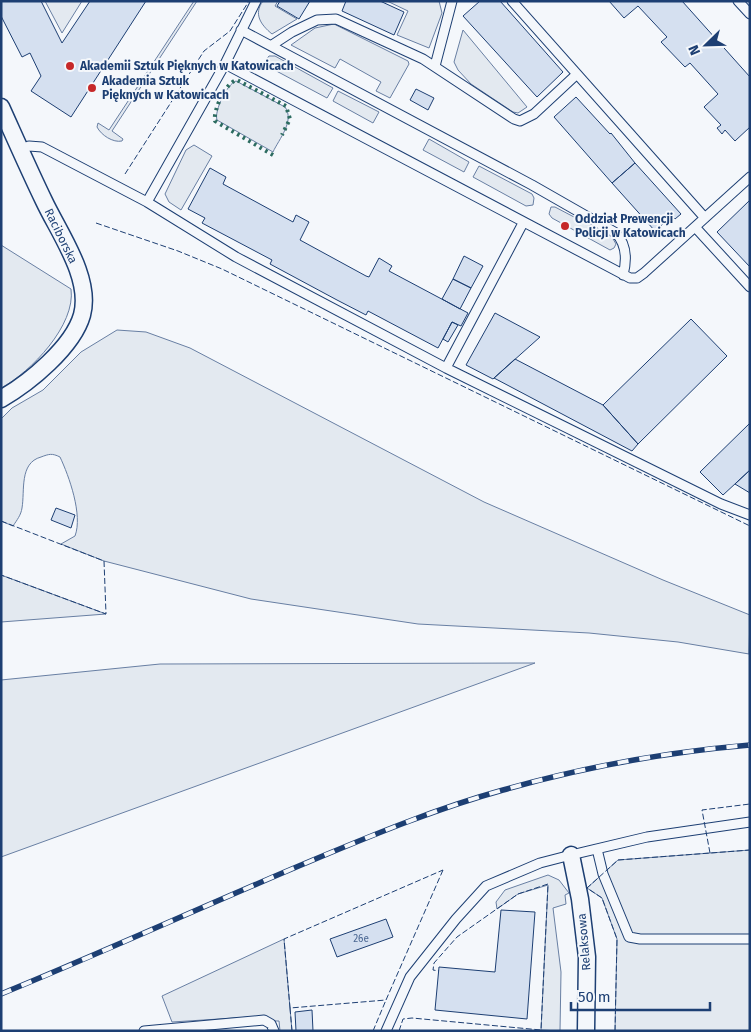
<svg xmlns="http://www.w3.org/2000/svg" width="751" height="1032" viewBox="0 0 751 1032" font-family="'Fira Sans',sans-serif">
  <rect width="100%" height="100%" fill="#f4f7fb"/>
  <path fill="#e3e9f0" stroke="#687fa3" d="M45,1h37l-20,32z
    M194,1h3l-85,130 11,8 -1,2c-9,2 -21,-6 -25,-14l1,-4 11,7z
    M263,1h15l-3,5 22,13 -25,15c-11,-9 -19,-20 -9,-33z
    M387,1h52l3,12 -13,35 -32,-13 11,-24z
    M334,24l74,37 1,3 -19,34 -14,-7 5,-9 -41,-23 -5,9 -44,-23 24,-17z
    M463,30l64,77 -9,6 -5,-1 -42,-28 -13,-14 -4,-8z
    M269,56h6l58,32 -6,10 -60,-32 -2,-5z
    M236,81l49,26c10,14 -6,32 -12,45l-56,-32c-3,-9 10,-36 19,-39z
    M338,91l41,21 -6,11 -40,-22z
    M429,139l40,23 -5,10 -41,-22z
    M194,145l18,11 -31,54 -12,-8 -4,-8 21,-44z
    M479,166l53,28 2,4 -1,7 -7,1 -53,-29z
    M551,207h4l57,30 4,7 -2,4 -4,2 -58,-32 -3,-4z
    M1,245l70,44c5,36 -40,83 -70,99z
    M117,330l29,2 44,16 294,154 179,78 87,35 -1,39 -71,-12 -89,-9 -171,-9 -167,-25 -147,-38 -43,-17 14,-8c8,-21 -6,-60 -15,-79 -8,-4 -11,-3 -19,0 -22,6 -16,34 -19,51 -1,7 -5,12 -9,18l-12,-5v-102l11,-11 31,-18 38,-38z
    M1,575l105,39 -105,8z
    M535,663l-534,194v-177l159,-16z
    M750,850v181h-135l2,-92 -15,-41 -15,-10 31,-28z
    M548,875l11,5 10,13 -4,2 1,9 -13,4 8,64 -1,59 -19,-1 7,-145 -30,9 -21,15 -1,-7 9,-12z
    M284,939l8,92h-12l-1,-10h-7l-6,-5 -94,6 -10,-26z"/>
  <path fill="#d5e0f0" stroke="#1d3f73" d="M1,1h40l21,42 28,-42h56l-75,116 -40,-26 10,-15 -11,-23 -8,4 -21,-41z
    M280,1h30l-11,18 -22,-13z
    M346,1h34l24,11 -10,23 -52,-24z
    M480,1h20l63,71 -26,25 -74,-81z
    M609,1h73l68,76v50l-15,14 -10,-11 -3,4 -5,-6 4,-3 -17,-18 14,-13 -28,-31 -5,4 -24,-25 6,-5 -29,-31 -14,12z
    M416,89l18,9 -6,12 -18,-10z
    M576,97l34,37 1,-1 24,30 -23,20 -58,-66z
    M635,163l46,51 -6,5 -3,-3 -17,15 -43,-48z
    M210,168l16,9 -3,7 70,38 3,-7 13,7 -9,18 66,36 3,1 10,-19 13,8 -3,5 79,42 -7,13 -9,-4 -14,26 -70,-37 -2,4 -29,-15 -67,-36 2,-4 -70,-37 3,-5 -17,-9z
    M750,200v67l-33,-35z
    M464,256l19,10 -12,22 -18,-9z
    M453,279l18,9 -11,21 -18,-10z
    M495,313l45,24 -47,42 -27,-14z
    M691,319l36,37 -89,88 -35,-39z
    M452,322l6,3 -10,17 -5,-3z
    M515,359l88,46 35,39 -6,7 -138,-73z
    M750,423v47l-27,25 -23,-23z
    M750,470v23l-15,-9z
    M56,508l19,7 -4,13 -20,-8z
    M501,910l34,2 -8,107 -92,-9 4,-43 56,5z
    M386,919l7,18 -56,20 -7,-18z
    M312,1010l1,21h-17l-1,-19z"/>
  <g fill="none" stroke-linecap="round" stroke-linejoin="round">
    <g stroke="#1d3f73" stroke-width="11">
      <path id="service" d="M512,1l193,217
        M738,1l12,13
        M241,30l291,155 84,48c11,12 11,27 7,42
        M272,45l20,-13 25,-12 19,-1 87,40 91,60 6,2 14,-7 43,-40
        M225,64l405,214h7l7,-5 106,-96
        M435,66l17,-65
        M21,149l8,-3 13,1 105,55 89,55 210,111 275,136 29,11
        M147,202l78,-138 31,-63
        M695,227l55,60
        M446,368l77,-145
        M597,849l6,25 26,63 11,2h110
        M144,1031l120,-11 7,4 3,7
        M386,1031l24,-54 46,-58 30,-33 54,-23 31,-8 76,-18 103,-15"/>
    </g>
    <g stroke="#1d3f73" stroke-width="19">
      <path id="minor" d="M1,107c14,31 28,63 43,94 15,32 48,77 38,114 -9,32 -53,68 -81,84
        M571,855l9,44 7,58 -1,74"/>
    </g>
    <use href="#service" stroke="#f4f7fb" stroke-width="9"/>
    <use href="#minor" stroke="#f4f7fb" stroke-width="16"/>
    <g stroke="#1d3f73" stroke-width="5.5">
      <path id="rail" d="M1,994c105,-43 207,-90 312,-134 62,-26 125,-52 190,-70 81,-23 163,-38 247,-45"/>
    </g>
    <use href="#rail" stroke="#f4f7fb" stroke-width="4" stroke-dasharray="11" stroke-linecap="butt"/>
    <path stroke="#2c6c60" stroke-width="4" stroke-dasharray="2.5 4" stroke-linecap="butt" d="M273,155l-58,-34c-2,-11 11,-39 22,-41l49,26 4,13 -8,16"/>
    <path stroke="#1d3f73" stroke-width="1" stroke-dasharray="6 2.5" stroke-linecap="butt" d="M125,174l79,-123 26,-20 19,-30
      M96,223l82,28 44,18 528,257
      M1,521l103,40 2,53 -105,-39
      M710,853l-8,-43 48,-6
      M443,870l-57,130 -96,8 -6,-69z
      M290,1008l2,23
      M373,1031l13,-31
      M399,1031l4,-12 9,-1 129,12 7,-146 -30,10 -61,43 -23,26 -1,7 6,1
      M615,1031l2,-92 -15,-41 -15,-10 31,-28 132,-10"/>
  </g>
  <g fill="#c62828" stroke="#f4f7fb" stroke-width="2">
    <circle cx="70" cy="66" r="5"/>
    <circle cx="92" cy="88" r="5"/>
    <circle cx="565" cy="226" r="5"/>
  </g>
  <g text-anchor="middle" stroke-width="4" stroke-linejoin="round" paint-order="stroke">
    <g font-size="10" fill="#4b6792">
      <text x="361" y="942">26e</text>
    </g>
    <g font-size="12" font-weight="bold" fill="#1d3f73" stroke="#f4f7fb" text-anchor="start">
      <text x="80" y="70">Akademii Sztuk Pięknych w Katowicach</text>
      <text x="102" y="85">Akademia Sztuk<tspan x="102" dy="14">Pięknych w Katowicach</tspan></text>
      <text x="575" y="223">Oddział Prewencji<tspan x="575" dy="14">Policji w Katowicach</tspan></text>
    </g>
    <g font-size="12" fill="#1d3f73" stroke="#f4f7fb">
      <text transform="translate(61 236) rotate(64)" y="4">Raciborska</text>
      <text transform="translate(584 942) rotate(-95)" y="4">Relaksowa</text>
    </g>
  </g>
  <rect width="751" height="1032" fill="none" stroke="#1d3f73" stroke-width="5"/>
  <g transform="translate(706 45) rotate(247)" stroke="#f4f7fb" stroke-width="4" paint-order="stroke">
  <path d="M0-4L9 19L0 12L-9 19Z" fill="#1d3f73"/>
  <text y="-8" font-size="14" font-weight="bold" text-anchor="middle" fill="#1d3f73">N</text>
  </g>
  <path d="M571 1002v8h139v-8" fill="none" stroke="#1d3f73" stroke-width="2.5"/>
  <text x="578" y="1002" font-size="15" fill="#1d3f73" stroke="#f4f7fb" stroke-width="4" paint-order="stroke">50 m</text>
</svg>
